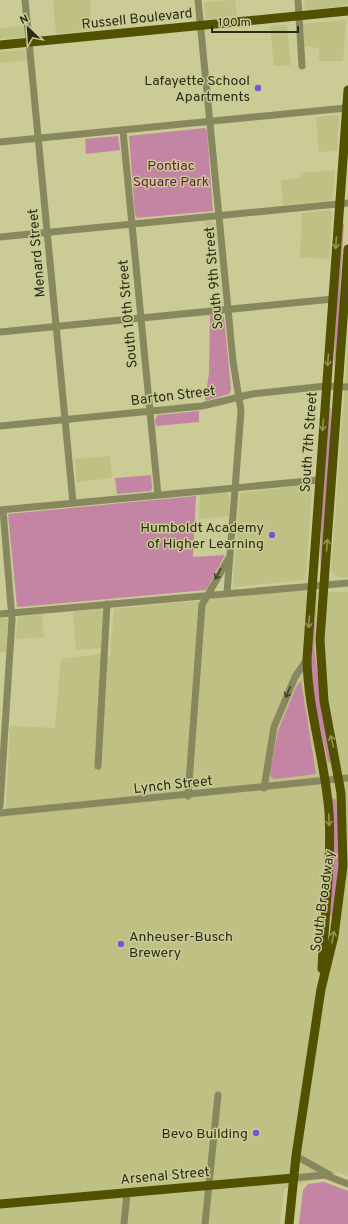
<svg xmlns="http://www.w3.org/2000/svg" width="348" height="1224" viewBox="0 0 348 1224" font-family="Overpass,sans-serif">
  <rect width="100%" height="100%" fill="#cacb95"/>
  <path fill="#bfc083" d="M53,0h37l2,30 -36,4z
    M235,0l2,16 -29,3 -3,-1 -1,-16z
    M304,0h44v3l-2,3 -38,4 -3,-2z
    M345,20l1,2 -3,39h-24v-13l-15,-2 -1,-22z
    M287,25l4,40 -17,1 -4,-40z
    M24,26v9l-2,2 -22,2v-11z
    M24,50l3,10 -27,3v-11z
    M337,115l2,2 -2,34 -18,1 -3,-35z
    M335,170l-3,30 -49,5 -2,-25 19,-2v-5z
    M330,210l2,4 -3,45 -29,-2 2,-44z
    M212,221l3,3 2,15h-11l-1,-17z
    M348,344v233l-8,1 -7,-4 -2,-4z
    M110,456l2,22 -35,4 -2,-23z
    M307,485l4,1 1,4 -6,86 -2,4 -71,7 7,-94z
    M227,493l3,4 -1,19 -30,3 1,-24z
    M296,591l52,1v584l-9,-4 -55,17 -4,35h-280v-408h3l3,-11 4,-79 45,2 6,-69 39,-5 10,3 4,-48z
    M100,609l3,3 -2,36 -25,2 -3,-38z
    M42,614l2,23 -28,2 2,-22z
    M0,618h7l1,2 -2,32 -6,1z"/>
  <path fill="#c385a3" d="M205,128l2,3 6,80 -76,7 -2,-4 -6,-78z
    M118,136l2,14 -34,4 -1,-15z
    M342,222l2,2 -4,64v34l-6,49 2,-70z
    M210,315h12l2,2 7,72 -2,5 -24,7 4,-28z
    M329,406l2,2 -1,49 -10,111 2,-74z
    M199,411v11l-43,4 -1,-6 3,-5z
    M151,475l1,13 -1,3 -34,3 -2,-16z
    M196,496l-3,61 32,-2 -19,35 -186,17 -3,-1 -9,-92z
    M316,600l-2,49 17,114h-1l-2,-1 -15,-65 -2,-35z
    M301,681l15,93 -41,5 -4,-2 -1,-6 8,-40 19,-46z
    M334,798l2,3 4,63 -7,52h-5l4,-117z
    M324,1182l24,9v33h-49l4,-34 5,-6z"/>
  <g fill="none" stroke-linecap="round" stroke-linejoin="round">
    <path stroke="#87885d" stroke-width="7" d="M25,0l48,503
      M198,0l35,361 8,50 -14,182
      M298,0l4,66
      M123,131l35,364
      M0,142l346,-34
      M0,237l348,-34
      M0,332l333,-33
      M0,426l202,-20 50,-12 74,-8 22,1
      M0,510l319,-30
      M0,614l348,-31
      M98,766l9,-162
      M264,788l10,-61 21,-50 12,-18
      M188,796l14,-191 28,-49
      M0,806l12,-187 -9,-109
      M0,813l348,-35
      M296,1156l34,19
      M293,1178l32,-3 23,9
      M124,1224l3,-31
      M205,1224l13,-129"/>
    <path stroke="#525102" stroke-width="9" d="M0,45l348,-34
      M322,969c2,-52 10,-105 7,-157 -4,-53 -21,-100 -22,-153l41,-569
      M0,1204l293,-26
      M289,1224l7,-68 25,-167 13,-53 9,-70 -2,-73 -17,-92 -4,-61 28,-391"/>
  </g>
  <defs><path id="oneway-shaft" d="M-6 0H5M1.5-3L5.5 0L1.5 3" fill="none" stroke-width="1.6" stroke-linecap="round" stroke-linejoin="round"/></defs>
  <g stroke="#949453">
    <use href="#oneway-shaft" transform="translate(336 243) rotate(94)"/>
    <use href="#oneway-shaft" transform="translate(328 360) rotate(94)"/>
    <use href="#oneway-shaft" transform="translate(323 425) rotate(95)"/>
    <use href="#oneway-shaft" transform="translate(327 545) rotate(-86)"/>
    <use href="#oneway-shaft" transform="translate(309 622) rotate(94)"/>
    <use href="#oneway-shaft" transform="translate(332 741) rotate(-103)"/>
    <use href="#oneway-shaft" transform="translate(329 820) rotate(88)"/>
    <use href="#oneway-shaft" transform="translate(333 937) rotate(-79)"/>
  </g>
  <g stroke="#424328">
    <use href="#oneway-shaft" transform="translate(218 574) rotate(118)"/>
    <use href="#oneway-shaft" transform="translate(288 692) rotate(113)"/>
  </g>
  <g fill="#7258d2" stroke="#cacb95" stroke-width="1.5">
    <circle cx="258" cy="88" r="4"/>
    <circle cx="272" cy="535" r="4"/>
    <circle cx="121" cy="944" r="4"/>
    <circle cx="256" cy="1133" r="4"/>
  </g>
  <g text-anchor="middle" stroke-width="3" stroke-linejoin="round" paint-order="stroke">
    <g font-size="14" fill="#2b2c16" stroke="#cacb95">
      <text transform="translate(137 18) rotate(-6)" y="5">Russell Boulevard</text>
      <text transform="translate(36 253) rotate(-95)" y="5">Menard Street</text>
      <text transform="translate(213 278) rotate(-95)" y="5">South 9th Street</text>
      <text transform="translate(127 314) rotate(-95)" y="5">South 10th Street</text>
      <text transform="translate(173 395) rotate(-7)" y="5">Barton Street</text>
      <text transform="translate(308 442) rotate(-86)" y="5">South 7th Street</text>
      <text transform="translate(173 784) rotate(-6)" y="5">Lynch Street</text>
      <text transform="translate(322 901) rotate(-82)" y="5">South Broadway</text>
      <text transform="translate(165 1175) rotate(-5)" y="5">Arsenal Street</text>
    </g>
    <g font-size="14" fill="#2b2c16" stroke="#cacb95" text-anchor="end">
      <text x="250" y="85">Lafayette School<tspan x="250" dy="16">Apartments</tspan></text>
      <text x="264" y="532">Humboldt Academy<tspan x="264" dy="16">of Higher Learning</tspan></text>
      <text x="129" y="941" text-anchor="start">Anheuser-Busch<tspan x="129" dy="16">Brewery</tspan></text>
      <text x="248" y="1138">Bevo Building</text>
    </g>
    <g font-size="14" fill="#6c1449" stroke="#cacb95">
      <text x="171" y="170">Pontiac<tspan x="171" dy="16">Square Park</tspan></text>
    </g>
  </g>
  <g transform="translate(28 28) rotate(335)" stroke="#cacb95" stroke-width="3" paint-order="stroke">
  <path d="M0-3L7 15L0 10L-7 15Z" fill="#2b2c16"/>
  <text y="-6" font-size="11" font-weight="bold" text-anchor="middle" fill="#2b2c16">N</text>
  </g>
  <path d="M212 26v6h86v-6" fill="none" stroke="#2b2c16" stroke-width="2"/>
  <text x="218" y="26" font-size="12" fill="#2b2c16" stroke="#cacb95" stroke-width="3" paint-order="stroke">100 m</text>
</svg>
